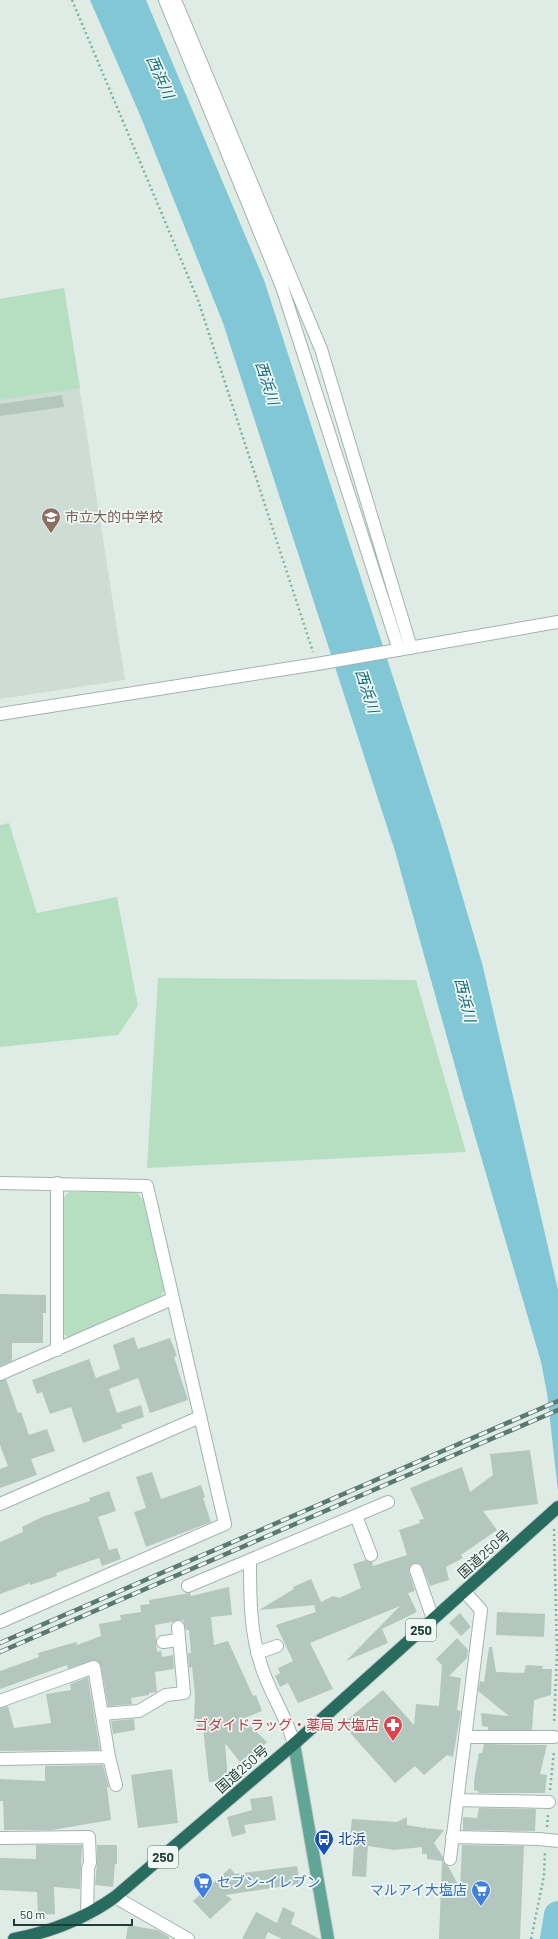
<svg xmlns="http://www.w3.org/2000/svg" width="558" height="1939" viewBox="0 0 558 1939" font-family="Barlow,'Noto Sans JP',sans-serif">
  <rect width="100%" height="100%" fill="#dfece6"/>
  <path fill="#cddcd5" d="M64,288l61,392 -125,19v-400z"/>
  <path fill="#b6dfc2" d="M64,288l16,100 -80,12v-101z
    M9,823l28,90 80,-16 21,109 -20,29 -118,12v-222z
    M158,978l258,2 50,172 -319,16z
    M69,1192h68l6,8 22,90 -6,9 -90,39 -8,-6 1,-133z"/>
  <path fill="#82c7d6" d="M90,0h56l118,280 180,554 38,129 76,327v201l-11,-98 -6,-31 -78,-267 -68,-244 -172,-528 -83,-208z"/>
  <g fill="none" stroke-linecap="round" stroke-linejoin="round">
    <path stroke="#82c7d6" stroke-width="28" d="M554,1939l4,-24"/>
  </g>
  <path fill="#b4c7bf" d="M62,395l2,12 -64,9v-12z
    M0,1294l46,1v18h-3v30h-31v18l-12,5z
    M134,1337l4,12 32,-11 7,18 -3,1 14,43 -38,13 -12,-35 -29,11 8,24 24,-8 3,12 -23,8 2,3 -40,15 -12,-36 -21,7 -8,-22 -5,2 -5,-14 57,-21 7,19 24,-9 -7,-24z
    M6,1379l12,34 3,-1 8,23 18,-6 8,22 -24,8 6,16 -37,13v-19l8,-3 -8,-21v-64z
    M530,1450l8,54 -55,7 14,19 -36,25 2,3 -17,9 3,13 -19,6 -9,-21 -4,-2 -6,2 -2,7 6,19 -7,2 9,19 -35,17 6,14 -42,18 54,-55 -90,37 23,46 -35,14 -10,-20 -8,4 -5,-11 5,-3 -2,-5 15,-7 -17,-36 40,-13 -2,-6 2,-1 -57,5 35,-21 -1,-2 18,-8 10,23 12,-6 6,2 22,-10 -8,-24 13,-4 6,2 1,4 34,-11 -8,-25 21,-7 -1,-3 5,-1 -14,-31 52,-21 8,25 23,-17 -3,-21z
    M152,1472l9,27 40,-14 4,12 -2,1 8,24 -65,25 -12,-35 12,-4 -10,-31z
    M109,1491l7,20 -18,6 11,33 8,-2 4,11 -19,7 -3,-8 -43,15 1,3 -27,9v-2l-30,11v-52l23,-10 -1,-5 20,-10 48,-16 -1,-3z
    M229,1587l3,28 -21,2 3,28 14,-4 25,55 3,-1 6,16 -19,8 24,23 -24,24 -18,-23 3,37 -19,2 -6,-54h-5l-1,-5h-3l1,-28 -3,-28 -3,1 -1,-15h3l-2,-23h-3l-3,-10 -28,5 2,27 4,-1 1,6 11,-2 1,14 -19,3 2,20 -8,1v2l-18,3 1,6 -24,2 -7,-40 -6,-6 -27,9 -1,-4 -67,24v-18l39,-14 -1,-4 38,-11 1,3 24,-9 -2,-12 22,-4 -1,-5 21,-3 -1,-7 10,-1 -1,-4 41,-7 1,3z
    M497,1612l48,2 -1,23 -48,-2z
    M460,1613l11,14 -10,9 -12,-13z
    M457,1638l11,12 -1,8 -18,18 12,2 -4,32 4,1 -8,46 -6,-2 -23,20 -9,-9 -20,17 -53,-59 41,-34 31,35 2,-21 23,2 3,-41 -6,-6z
    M489,1647h3l4,25 28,1 2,-8 17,1 -1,3h10l-1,26 -17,5 -2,30h-44v-3l-6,-1 -1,-13 28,3 -31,-25 2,-10 4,1z
    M88,1677l12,73 -100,1v-43l8,-2 6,22 37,-5 -5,-29 25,-4 -1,-6z
    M134,1719l1,11 -22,4 -2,-13z
    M484,1744l63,1 -7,29 7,1 -2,18h-66l-1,-2 -4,-1v-9l5,-28h3z
    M103,1765l6,22h-2l4,33 -59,10h-48l-1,-29h-3v-22l45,2v-15z
    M172,1769l6,54 -40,5 -7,-53z
    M272,1796l4,24 -32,5 2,8 -14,4 -5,-20 25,-7 -2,-11z
    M479,1808l57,1 -1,22 -72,-1v-13l14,1z
    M407,1817v8l17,3v-2l1,2 19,2 -10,13 9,14v5l5,4 12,22 2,-43 62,1 -4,93h-81l3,-78 -15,-2v-5h-5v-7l-28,3 -26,-4 -2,31 -14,-1 2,-31h-5l3,-26 45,3z
    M36,1845h46l-2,44 -26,-2 1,27 -17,1 -1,-23 -37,-2v-32l36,1z
    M97,1845h20v19h-2l-2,23 -18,-2 2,-22z
    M297,1866l3,18 -75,11 7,4 -22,20 -17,-18 37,-33 5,6z
    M283,1907l12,6 -4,11 29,15h-38l-14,-7 -3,7h-23l14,-27 21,11z
    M128,1925l29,5 12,7v2h-43z"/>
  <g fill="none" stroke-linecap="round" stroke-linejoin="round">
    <g stroke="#a2b4ae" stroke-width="14">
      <path id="minor" d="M165,0l117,287 117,363
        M175,0l146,349 90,299
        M0,714l317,-50 241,-42
        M0,1183l147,3 78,338 -225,98
        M57,1183v167
        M0,1374l172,-75
        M0,1504l200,-87
        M356,1516l15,39
        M250,1561c0,35 0,71 11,104 8,27 26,52 33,79
        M416,1570l17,49
        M188,1586l200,-84
        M163,1642l16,-2
        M257,1653l20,-7
        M0,1701l94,-34 15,90 7,28
        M102,1714l37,-3 27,-16 18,-2 -6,-66
        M465,1737h89
        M0,1759l109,-2
        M457,1800l92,2
        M452,1837l87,2
        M0,1838l89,-1 1,26 -2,5 -1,47
        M450,1859l31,-249 -17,-19
        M115,1897l73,42"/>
    </g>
    <g stroke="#c0c9c7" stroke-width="14">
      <path id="major" d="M294,1744l34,195"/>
    </g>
    <g stroke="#c0c9c7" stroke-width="14">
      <path id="highway" d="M14,1939c37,-7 70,-20 101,-42l179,-153 264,-237"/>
    </g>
    <path stroke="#7db2a3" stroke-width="2.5" stroke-dasharray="2 3" stroke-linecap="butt" d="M72,0l126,300 115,352
      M554,1529l3,125 -3,70
      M550,1790l4,-39
      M547,1827l1,-13
      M531,1939l13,-63 1,-24"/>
    <use href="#minor" stroke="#fff" stroke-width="12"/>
    <use href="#major" stroke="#60a595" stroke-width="12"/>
    <use href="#highway" stroke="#286c60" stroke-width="12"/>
    <g stroke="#597971" stroke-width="4.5">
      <path id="rail" d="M0,1643l558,-242
        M0,1652l558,-242"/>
    </g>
    <use href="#rail" stroke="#f0f8f4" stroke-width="3" stroke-dasharray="9" stroke-linecap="butt"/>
    <g stroke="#a2b4ae" stroke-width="14" stroke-linecap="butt">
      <path id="minor-bridge" d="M539,1839l19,2"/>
    </g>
    <use href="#minor-bridge" stroke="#fff" stroke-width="12"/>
  </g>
  <defs>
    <g id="school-pin" transform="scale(1)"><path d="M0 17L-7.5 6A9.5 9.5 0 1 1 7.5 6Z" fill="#8d6e63" stroke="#f0f8f4"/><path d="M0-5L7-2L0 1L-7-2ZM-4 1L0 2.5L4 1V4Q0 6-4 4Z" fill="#fff"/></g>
    <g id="pharmacy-pin" transform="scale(1)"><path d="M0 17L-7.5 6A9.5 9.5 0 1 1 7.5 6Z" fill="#e0444e" stroke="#f0f8f4"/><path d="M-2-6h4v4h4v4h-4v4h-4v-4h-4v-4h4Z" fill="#fff"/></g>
    <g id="bus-pin" transform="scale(1)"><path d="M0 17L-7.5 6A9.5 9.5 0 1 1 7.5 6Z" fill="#1a4fb4" stroke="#f0f8f4"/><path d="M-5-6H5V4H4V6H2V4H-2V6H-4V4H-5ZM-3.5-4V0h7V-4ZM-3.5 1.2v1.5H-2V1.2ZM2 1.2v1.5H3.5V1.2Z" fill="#fff"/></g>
    <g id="supermarket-pin" transform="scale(1)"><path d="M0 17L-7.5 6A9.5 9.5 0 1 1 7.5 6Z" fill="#3f7fe0" stroke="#f0f8f4"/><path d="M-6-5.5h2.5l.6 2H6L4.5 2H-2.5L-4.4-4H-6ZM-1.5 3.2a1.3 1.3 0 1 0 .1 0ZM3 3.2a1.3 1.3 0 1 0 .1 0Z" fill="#fff"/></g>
  </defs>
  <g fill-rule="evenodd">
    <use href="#school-pin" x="51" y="517"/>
    <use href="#pharmacy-pin" x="393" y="1725"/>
    <use href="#bus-pin" x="324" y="1839"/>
    <use href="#supermarket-pin" x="203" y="1882"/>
    <use href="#supermarket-pin" x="481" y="1890"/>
  </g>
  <g text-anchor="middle" stroke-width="3.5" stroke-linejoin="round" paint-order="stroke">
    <g fill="#f0f8f4" stroke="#5e756f" stroke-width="1">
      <rect x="406" y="1619" width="30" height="22" rx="3"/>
      <rect x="148" y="1846" width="30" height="22" rx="3"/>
    </g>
    <g font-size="13" font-weight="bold" fill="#1f3d36">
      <text x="421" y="1635">250</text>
      <text x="163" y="1862">250</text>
    </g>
    <g font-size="14" fill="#785e54" stroke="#f0f8f4" text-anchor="start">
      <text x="65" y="522">市立大的中学校</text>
    </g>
    <g font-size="14" fill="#1f3d36" stroke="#f0f8f4">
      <text transform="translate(484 1554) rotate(-42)" y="5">国道250号</text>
      <text transform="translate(242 1769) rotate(-41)" y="5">国道250号</text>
    </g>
    <g font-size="14" fill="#be3a42" stroke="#f0f8f4" text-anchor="end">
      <text x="379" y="1730">ゴダイドラッグ・薬局 大塩店</text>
    </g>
    <g font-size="14" fill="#164399" stroke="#f0f8f4" text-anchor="start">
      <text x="338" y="1844">北浜</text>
    </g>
    <g font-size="14" fill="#366cbe" stroke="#f0f8f4" text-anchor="start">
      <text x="217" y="1887">セブン-イレブン</text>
      <text x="467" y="1895" text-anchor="end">マルアイ大塩店</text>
    </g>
    <g font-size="15" font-style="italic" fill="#146a7e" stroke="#f0f8f4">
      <text transform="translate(160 77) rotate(66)" y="5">西浜川</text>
      <text transform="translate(267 383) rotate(72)" y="5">西浜川</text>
      <text transform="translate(367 691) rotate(72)" y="5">西浜川</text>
      <text transform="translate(465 1000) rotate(76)" y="5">西浜川</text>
    </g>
  </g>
  <path d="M14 1919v6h118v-6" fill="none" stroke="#1f3d36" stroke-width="2"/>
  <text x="20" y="1919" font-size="12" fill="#1f3d36" stroke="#f0f8f4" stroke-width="3" paint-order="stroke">50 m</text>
</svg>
